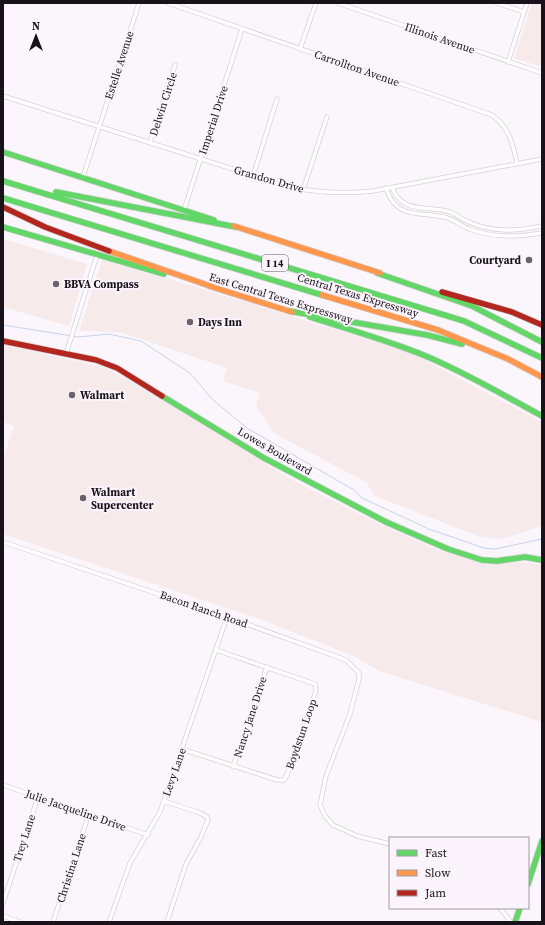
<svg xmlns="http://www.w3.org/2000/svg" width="545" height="925" viewBox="0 0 545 925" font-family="'Source Serif 4',serif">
  <rect width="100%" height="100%" fill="#fbf6fb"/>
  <path fill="#f7eaea" d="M532,3h10v64l-28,-9z
    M3,239l84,25 -18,62 -66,-19z
    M102,260l94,27 215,66 131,69v104l-30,10 -15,3 -19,-3 -103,-40 -9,-14 -91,-48 -19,-28 4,-13 -37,-12 4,-13 -107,-36 -41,-1z
    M3,345l97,21 13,5 183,111 90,45 52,23 50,15 31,-3 23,3v157l-163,-51 -23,-14 -99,-39 -254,-84v-75l11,-33 -11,-4z"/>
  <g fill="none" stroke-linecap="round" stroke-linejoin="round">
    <path stroke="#c4d4f0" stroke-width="1" d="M3,325l75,12 31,-3 32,7 49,32 23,27 34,28 107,62 8,8 67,31 55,19 11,1 47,-10"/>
    <g stroke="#d6d0d7" stroke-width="5">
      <path id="street" d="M168,3l324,112c17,12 21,29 25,48
        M338,3l204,70
        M497,3l27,9
        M300,49l16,-46
        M508,62l19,-59
        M3,96l283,90c29,7 57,8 87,5l169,-32
        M150,143l25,-78
        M253,176l24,-77
        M83,177l56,-174
        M392,187c9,26 33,19 55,24 8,2 14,8 22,11 24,11 48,9 73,4
        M386,188c10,32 32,23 58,29 9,2 16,8 25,12 25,9 48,8 73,4
        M303,190l24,-73
        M184,210l58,-181
        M66,354l31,-99
        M3,542l224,75 119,43 13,13v6l-9,35 -24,62 -6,29 5,11 8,9 24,11 33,8
        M182,749l95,31h7l3,-5 29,-84 -1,-7 -99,-34
        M233,767l34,-100
        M3,785l145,50
        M164,801l36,12 7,4 1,3 -8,19 -14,25 -19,58
        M3,903l35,-106
        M500,908l11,14
        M3,916l17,6
        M53,922l36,-108
        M109,922l21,-59 30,-51 67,-195"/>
    </g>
    <g stroke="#d6d0d7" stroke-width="7">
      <path id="fast" d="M3,152l211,68
        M3,181l461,140 78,37
        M56,192l180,35
        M3,198l319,97
        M3,227l161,47
        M377,273l95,33 70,36
        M289,311l138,24 35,9
        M310,317c40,13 80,24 118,40 40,17 77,39 114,59
        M162,396l102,62 122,64 62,27 34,11 15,1 28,-4 17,3
        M528,884l14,-43
        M515,922l5,-14"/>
    </g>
    <g stroke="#d6d0d7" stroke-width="7">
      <path id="slow" d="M234,226l146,47
        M109,251l104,36
        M209,286l83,26
        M322,295l116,35 70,29 34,18"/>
    </g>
    <g stroke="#d6d0d7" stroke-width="7">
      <path id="jam" d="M3,207l42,20 64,24
        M442,292l70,20 30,13
        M3,341l93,19 21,8 45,28"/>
    </g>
    <use href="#street" stroke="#fefefe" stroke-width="3.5"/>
    <use href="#fast" stroke="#63d668" stroke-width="5.5"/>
    <use href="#slow" stroke="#ff974d" stroke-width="5.5"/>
    <use href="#jam" stroke="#b3261e" stroke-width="5.5"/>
  </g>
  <g fill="#686269" stroke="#fcf4fd" stroke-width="1.5">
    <circle cx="529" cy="260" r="4"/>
    <circle cx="56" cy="284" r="4"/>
    <circle cx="190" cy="322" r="4"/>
    <circle cx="72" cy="395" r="4"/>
    <circle cx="83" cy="498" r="4"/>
  </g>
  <g text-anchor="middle" stroke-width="4" stroke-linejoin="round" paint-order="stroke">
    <rect fill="#fcf4fd" stroke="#5d565e" stroke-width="1" x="262" y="255" width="26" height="16" rx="3"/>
    <g font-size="10" font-weight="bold" fill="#19121a">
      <text x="275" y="267">I 14</text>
    </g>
    <g font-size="11" fill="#19121a" stroke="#fcf4fd">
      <text transform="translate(440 38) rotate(19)" y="4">Illinois Avenue</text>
      <text transform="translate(119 65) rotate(-72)" y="4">Estelle Avenue</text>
      <text transform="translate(357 68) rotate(19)" y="4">Carrollton Avenue</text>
      <text transform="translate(163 104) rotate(-72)" y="4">Delwin Circle</text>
      <text transform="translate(213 120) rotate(-72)" y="4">Imperial Drive</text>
      <text transform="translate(269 179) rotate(16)" y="4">Grandon Drive</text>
      <text transform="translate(358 295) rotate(17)" y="4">Central Texas Expressway</text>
      <text transform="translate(281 298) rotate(17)" y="4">East Central Texas Expressway</text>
      <text transform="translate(275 451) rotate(30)" y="4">Lowes Boulevard</text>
      <text transform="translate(204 609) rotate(19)" y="4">Bacon Ranch Road</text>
      <text transform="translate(250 717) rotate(-72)" y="4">Nancy Jane Drive</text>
      <text transform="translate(301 734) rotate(-71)" y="4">Boydstun Loop</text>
      <text transform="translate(174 772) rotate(-71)" y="4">Levy Lane</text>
      <text transform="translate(76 810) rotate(19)" y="4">Julie Jacqueline Drive</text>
      <text transform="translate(24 838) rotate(-72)" y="4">Trey Lane</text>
      <text transform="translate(71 868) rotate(-72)" y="4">Christina Lane</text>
    </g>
    <g font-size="11" font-weight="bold" fill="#19121a" stroke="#fcf4fd" text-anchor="start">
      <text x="521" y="264" text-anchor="end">Courtyard</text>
      <text x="64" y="288">BBVA Compass</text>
      <text x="198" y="326">Days Inn</text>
      <text x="80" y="399">Walmart</text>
      <text x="91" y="496">Walmart<tspan x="91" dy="13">Supercenter</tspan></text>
    </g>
  </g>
  <rect width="545" height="925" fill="none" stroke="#19121a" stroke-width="8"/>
  <rect x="389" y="837" width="140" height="72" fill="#fcf4fd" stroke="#a19aa2"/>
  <rect x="397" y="850" width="20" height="6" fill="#63d668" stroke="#a19aa2"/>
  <text x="425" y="857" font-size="12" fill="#19121a">Fast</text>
  <rect x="397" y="870" width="20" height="6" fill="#ff974d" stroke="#a19aa2"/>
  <text x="425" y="877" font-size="12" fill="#19121a">Slow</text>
  <rect x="397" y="890" width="20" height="6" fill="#b3261e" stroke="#a19aa2"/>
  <text x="425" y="897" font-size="12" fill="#19121a">Jam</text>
  <g transform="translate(36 36)" stroke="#fcf4fd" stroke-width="3" paint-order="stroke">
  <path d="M0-3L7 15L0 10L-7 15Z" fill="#19121a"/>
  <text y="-6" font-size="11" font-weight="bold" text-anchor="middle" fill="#19121a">N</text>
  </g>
</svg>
